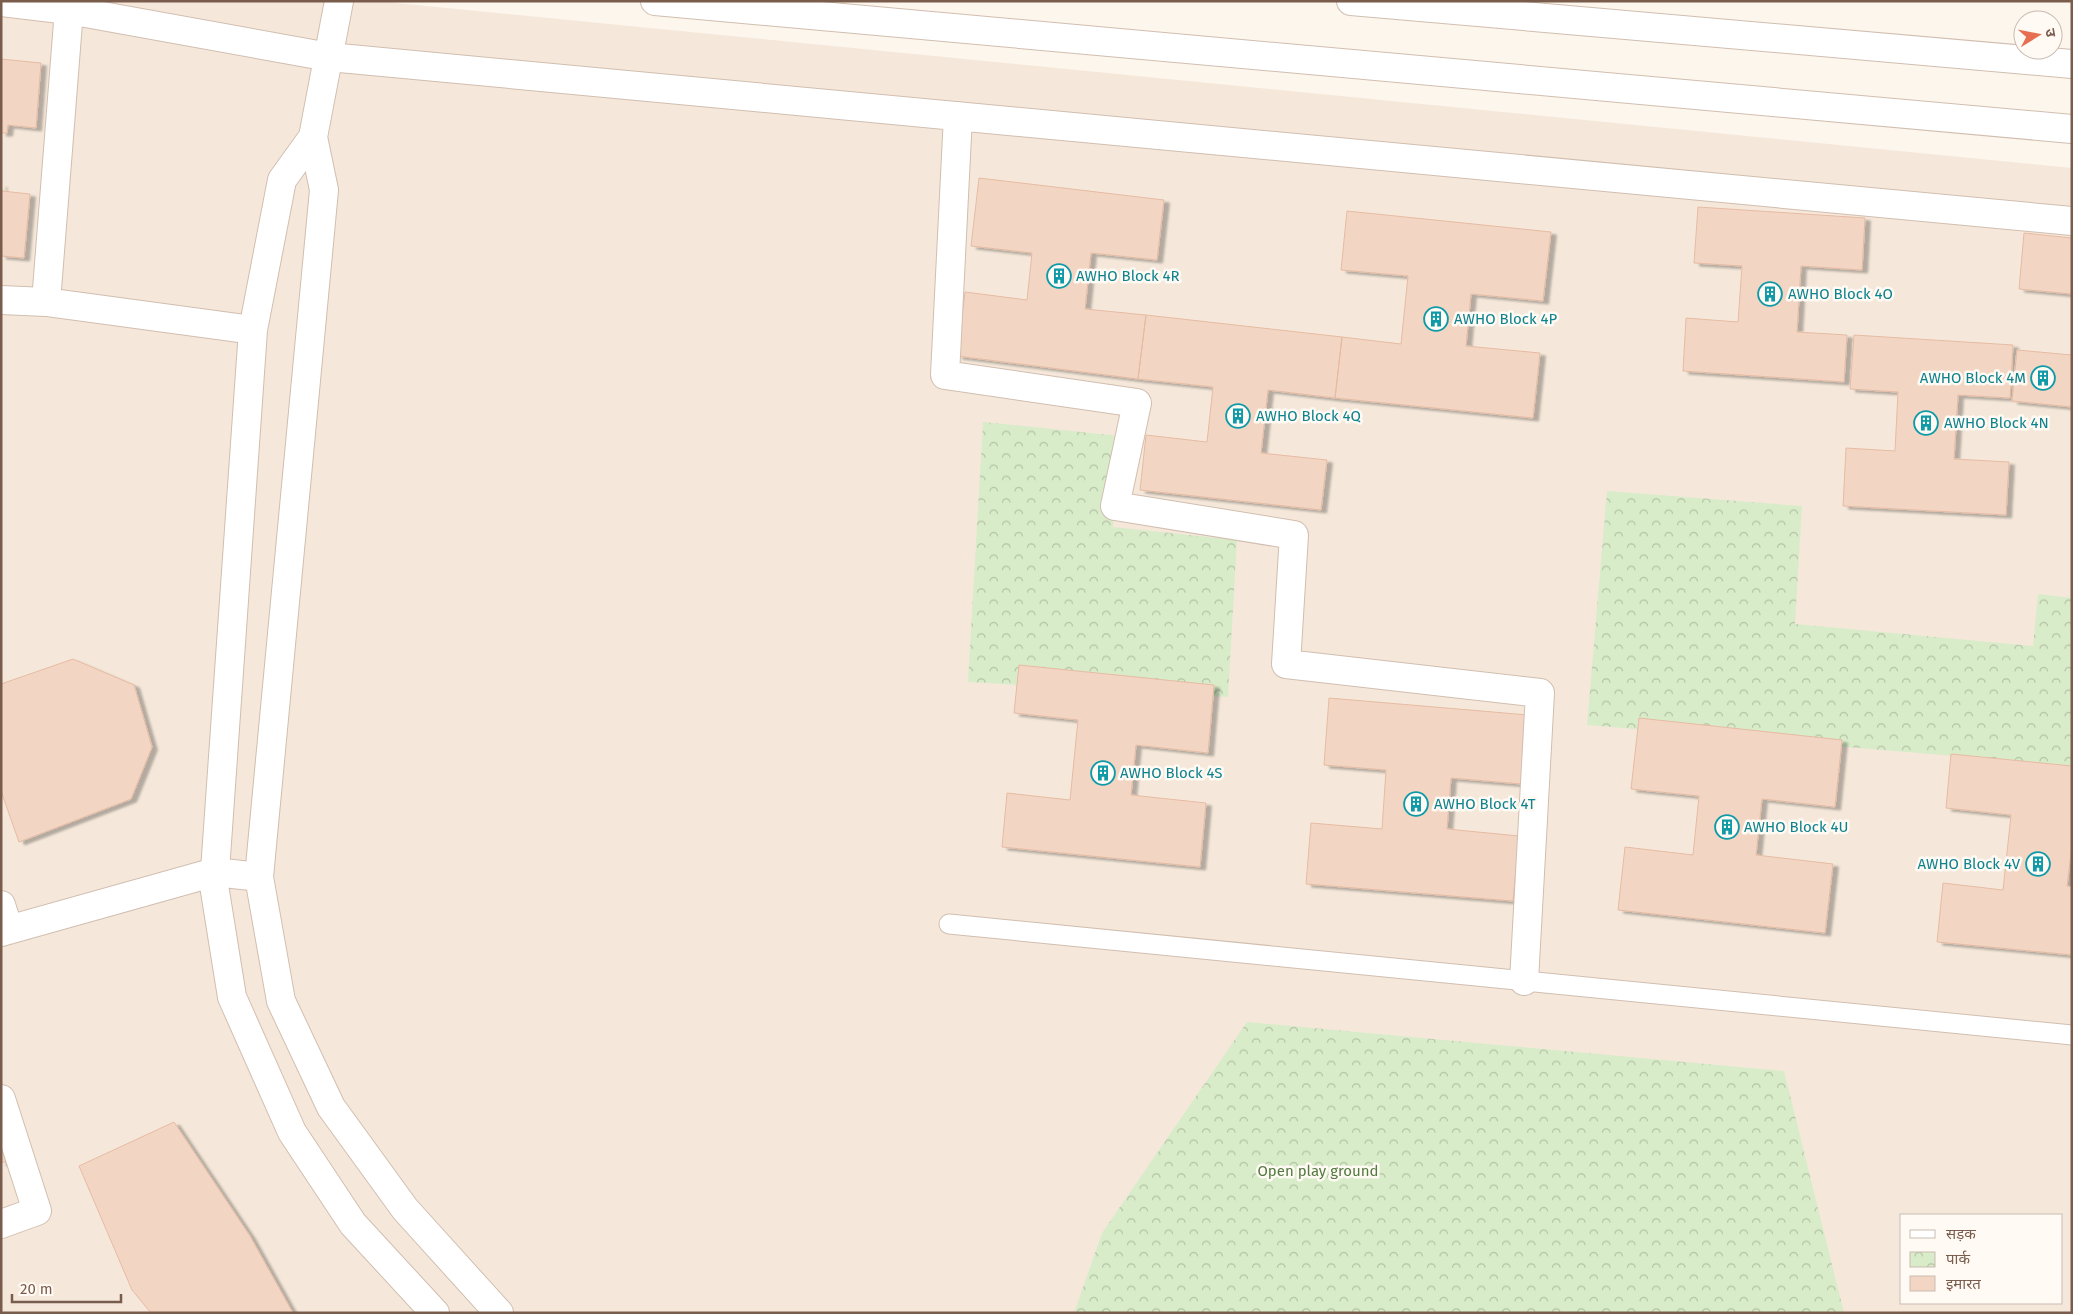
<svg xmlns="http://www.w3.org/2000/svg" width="2073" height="1314" viewBox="0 0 2073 1314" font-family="'Fira Sans','Noto Sans Devanagari',sans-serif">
  <defs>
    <pattern id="park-crowns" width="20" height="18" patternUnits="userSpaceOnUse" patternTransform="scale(1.25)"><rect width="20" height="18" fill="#d8ecc9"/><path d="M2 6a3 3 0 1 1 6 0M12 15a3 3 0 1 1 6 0" fill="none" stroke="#b4c2a5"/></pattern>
    <filter id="shadow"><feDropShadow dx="5.5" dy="3" stdDeviation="1" flood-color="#0004"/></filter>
  </defs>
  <rect width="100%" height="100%" fill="#fdf6ec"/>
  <path fill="#f5e8da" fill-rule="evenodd" d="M1,1h375l1696,167v1145h-2071zM1902,1215h160v88h-160z"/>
  <path fill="url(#park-crowns)" d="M983,422l137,14 -7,91 124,13 -9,157 -260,-15z
    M1607,491l195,15 -7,118 238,22 5,-52 34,4v168l-485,-41z
    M1247,1022l537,49 60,242h-770l28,-80z"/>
  <path fill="#f3d5c3" stroke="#e6bba3" filter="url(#shadow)" d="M1,59l40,4 -5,65 -28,-3 -1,8h-6z
    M979,178l185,22 -7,60 -66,-7 -6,56 61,6 -8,64 -181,-23 8,-64 62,8 5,-47 -61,-7z
    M1,184l1,7 28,3 -6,64 -23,-2z
    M1698,207l167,11 -3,52 -61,-4 -4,66 50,3 -3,47 -161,-11 3,-53 52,4 4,-56 -48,-3z
    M1347,211l204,21 -8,69 -72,-7 -5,52 74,7 -7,65 -198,-20 7,-61 59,7 7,-68 -67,-6z
    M2024,233l48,5v56l-53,-5z
    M1146,315l196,22 -7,61 -67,-8 -7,63 66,7 -6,50 -181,-20 6,-55 61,7 6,-55 -75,-8z
    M1854,335l159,10 -3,53 -52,-3 -4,64 55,3 -3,53 -163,-9 3,-58 49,3 3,-59 -48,-3z
    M2017,350l55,5v52l-60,-6z
    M73,659l61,26 18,62 -21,52 -112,43 -18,-51v-107z
    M1019,665l195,20 -6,68 -72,-8 -5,50 75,8 -6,64 -198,-20 5,-54 63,7 8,-80 -64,-7z
    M1329,698l199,17 -6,69 -71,-6 -4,51 72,7 -6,65 -207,-17 5,-61 71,6 4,-59 -62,-5z
    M1639,718l203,22 -7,67 -73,-8 -6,56 77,9 -8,69 -207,-23 7,-63 68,8 6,-59 -68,-7z
    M1951,754l121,12v79l-5,41 5,1v68l-135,-13 6,-59 60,7 8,-75 -65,-7z
    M174,1122l76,114 43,77h-142l-19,-23 -53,-124z
    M1,1127l11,32 -11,4z"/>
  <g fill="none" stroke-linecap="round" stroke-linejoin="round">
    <g stroke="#d1beb0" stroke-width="21">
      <path id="service" d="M949,924l1123,111"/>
    </g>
    <g stroke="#d1beb0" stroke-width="30">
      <path id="minor" d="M339,1l-26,136 11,53 -65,687 22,124 50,106 74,102 94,104
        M1,2l68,8 260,47 1743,164
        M69,10l-23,292 207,28
        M958,116l-13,259 192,28 -22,103 179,29 -8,129 254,29 -16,288
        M313,137l-31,43 -29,150 -39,555 18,112 60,135 61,92 82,89
        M1,300l45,2
        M1,905l8,25
        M1,932l214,-60 44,5
        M1,1099l36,112 -36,13"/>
    </g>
    <g stroke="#d1beb0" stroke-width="30">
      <path id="tertiary" d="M655,1l1417,128
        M1351,1l721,63"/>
    </g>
    <use href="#service" stroke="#fff" stroke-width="19"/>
    <use href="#minor" stroke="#fff" stroke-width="28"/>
    <use href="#tertiary" stroke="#fff" stroke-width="28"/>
  </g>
  <defs>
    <g id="building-ring" transform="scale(1.25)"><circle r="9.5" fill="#fffaf3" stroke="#0f9aa8" stroke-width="1.5"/><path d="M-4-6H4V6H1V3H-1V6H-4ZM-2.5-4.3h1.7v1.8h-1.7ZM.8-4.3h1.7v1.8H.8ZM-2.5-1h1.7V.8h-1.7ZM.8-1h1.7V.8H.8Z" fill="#0f9aa8"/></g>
  </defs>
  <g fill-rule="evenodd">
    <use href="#building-ring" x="1059" y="276"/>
    <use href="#building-ring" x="1770" y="294"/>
    <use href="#building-ring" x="1436" y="319"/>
    <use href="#building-ring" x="2043" y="378"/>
    <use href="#building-ring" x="1238" y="416"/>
    <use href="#building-ring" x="1926" y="423"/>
    <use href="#building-ring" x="1103" y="773"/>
    <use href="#building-ring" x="1416" y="804"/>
    <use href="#building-ring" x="1727" y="827"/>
    <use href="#building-ring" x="2038" y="864"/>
  </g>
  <g text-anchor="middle" stroke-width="5" stroke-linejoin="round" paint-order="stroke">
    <g font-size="15" fill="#0d838f" stroke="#fffaf3" text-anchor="start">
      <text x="1076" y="281">AWHO Block 4R</text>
      <text x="1788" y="299">AWHO Block 4O</text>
      <text x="1454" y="324">AWHO Block 4P</text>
      <text x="2026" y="383" text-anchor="end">AWHO Block 4M</text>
      <text x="1256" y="421">AWHO Block 4Q</text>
      <text x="1944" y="428">AWHO Block 4N</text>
      <text x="1120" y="778">AWHO Block 4S</text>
      <text x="1434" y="809">AWHO Block 4T</text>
      <text x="1744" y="832">AWHO Block 4U</text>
      <text x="2020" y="869" text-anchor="end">AWHO Block 4V</text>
    </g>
    <g font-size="15" fill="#537a41" stroke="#fffaf3">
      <text x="1318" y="1176">Open play ground</text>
    </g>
  </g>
  <rect width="2073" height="1314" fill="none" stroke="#7a5c4d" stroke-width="5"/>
  <rect x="1900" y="1214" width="162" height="90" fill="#fffaf3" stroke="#cabbb1"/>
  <rect x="1910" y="1230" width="25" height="8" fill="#ffffff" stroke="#cabbb1"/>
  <text x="1946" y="1239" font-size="15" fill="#7a5c4d">सड़क</text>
  <rect x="1910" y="1252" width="25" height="15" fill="url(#park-crowns)" stroke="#cabbb1"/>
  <text x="1946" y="1264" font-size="15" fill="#7a5c4d">पार्क</text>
  <rect x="1910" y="1276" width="25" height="15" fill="#f3d5c3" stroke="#cabbb1"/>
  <text x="1946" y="1289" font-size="15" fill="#7a5c4d">इमारत</text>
  <g transform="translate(2038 35) rotate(80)"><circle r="24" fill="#fffaf3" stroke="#cabbb1"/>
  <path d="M0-4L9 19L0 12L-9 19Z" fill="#e76f51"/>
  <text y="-8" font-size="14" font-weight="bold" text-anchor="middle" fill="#7a5c4d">उ</text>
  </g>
  <path d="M12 1294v8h109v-8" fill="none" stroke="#7a5c4d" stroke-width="2.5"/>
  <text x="20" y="1294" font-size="15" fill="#7a5c4d" stroke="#fffaf3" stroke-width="4" paint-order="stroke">20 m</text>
</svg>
